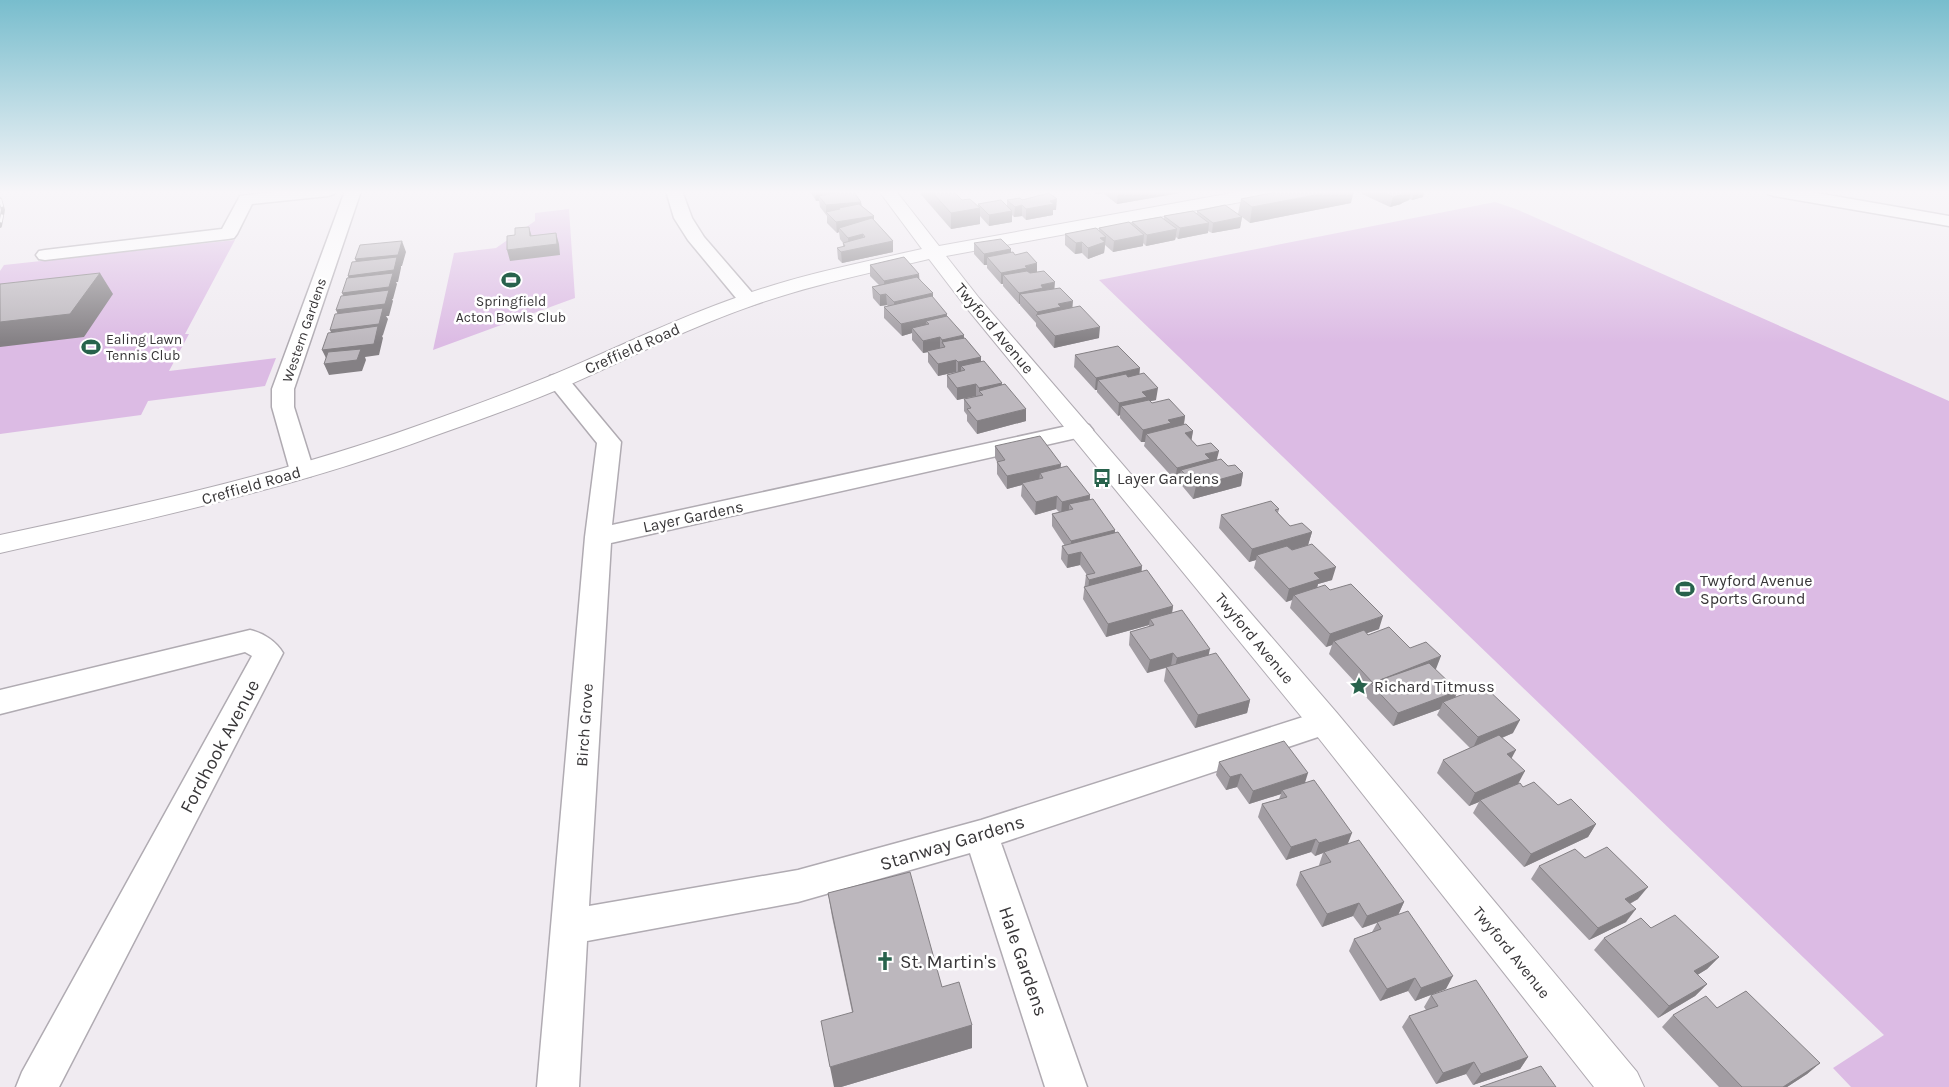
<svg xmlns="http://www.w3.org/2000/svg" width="1949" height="1087" viewBox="0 0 1949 1087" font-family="Karla,sans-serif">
  <rect width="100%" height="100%" fill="#f0ebf1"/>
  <path fill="#dcbbe4" d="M1495,202l21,7 433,192v686h-98l-18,-19 51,-33 -785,-755z
    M569,209l6,89 -142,52 21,-97 42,-5 39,-27v-8z
    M235,240l-50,94h4l-20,37 107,-13 -11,28 -117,15 -7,14 -141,19v-163l4,-6z"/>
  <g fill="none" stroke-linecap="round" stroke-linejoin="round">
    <g stroke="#b0abb2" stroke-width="3">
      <path id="minor" d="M280,191h56l-2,3 -6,2 -76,8 -15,30 -3,4 -6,1 -183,21 -6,-1 -3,-4 3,-4 6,-1 177,-21 18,-33z
        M345,191h16l-67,198v18l20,64 -3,5 -9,2 -9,-2 -3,-5 -18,-64v-18z
        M666,191h16l10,27 12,19 51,59 3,4 -3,4 -7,2 -7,-2 -53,-64 -14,-22z
        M1766,191h39l144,25v10l-175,-30 -6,-2z
        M558,374l8,2 55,66 -9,83 469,-102 8,2 4,5 -4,5 -8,2 -470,106 -22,363 209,-36 183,-50 344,-110 11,3 5,9 -5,9 -335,112 86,244h-42l-75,-234 -172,49 -211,39 -8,146h-42l48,-550 12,-94 -50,-62 3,-5z
        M250,630c13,3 26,11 33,23l-224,434h-43l6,-15 230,-416 -7,-4 -245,62v-24z"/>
    </g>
    <g stroke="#b0abb2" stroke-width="2">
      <path id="tertiary" d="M879,191h17l43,55 304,-55h38l-2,4 -6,1 -327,60 33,42 358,415 300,359 7,15h-50l-281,-356 -348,-425 -36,-47c-59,14 -118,26 -175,46 -64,22 -124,53 -185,80 -45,19 -92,36 -138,52 -140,52 -286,83 -431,116v-18c140,-30 279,-60 414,-108 45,-16 92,-33 136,-51 63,-26 124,-57 188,-79 60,-22 122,-34 184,-48z"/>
    </g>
    <use href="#minor" fill="#fff" fill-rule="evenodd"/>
    <use href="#tertiary" fill="#fff" fill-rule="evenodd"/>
    <g stroke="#8e8b8f" stroke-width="4">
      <path id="rail" d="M0,199l3,11 -3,16"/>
    </g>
    <use href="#rail" stroke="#fff" stroke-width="2.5" stroke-dasharray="8" stroke-linecap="butt"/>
  </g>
  <path fill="#a29da3" d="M810,191h43l8,11 1,4 12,10v4l19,21v11l-51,11 -4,-4 -1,-11 6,-1v-4l-3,-4 -1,-7 -2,1 -10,-10v-7l-7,-9 -1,-6h-3z
    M918,191h35l9,9 16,7v-3l29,2v-6h15l34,10h-3v5l-27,5 -4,-4 -8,1 -2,-2v7l-23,4 -9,-10v8l-29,5z
    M1092,191h99l-74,13 -14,-11 -8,1z
    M1363,191h63l-2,1 -1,5 -11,3 -2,-1 -1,1 -7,3 -1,1 -11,3 -28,-13z
    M1241,199l110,4 -101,20 -12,-9z
    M1197,211l45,6 -2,11 -28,5 -4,-2v2l-30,6 -2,-2 -1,3 -29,6 -3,-3v3l-30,6 -8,-7 -1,8 -16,6 -6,-6 -7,1 -10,-9v-11l34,-3v-3l32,-4 1,-2 32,-3v-3l33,-3z
    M974,243l37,6v4l26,19 35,35 27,31 -45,10 -18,-22v-3l-16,-18v-1h-1l-16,-18v-2h-2l-14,-16v-3h-3l-10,-11z
    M870,265l50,14 13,19 14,16v2l17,19v3l17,19v5l21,21 -1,2 25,36 -49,13 -10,-13v-6l-3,-4v-12l12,-3 -19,4 -10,-13v-12l9,-3 -18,4 -10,-14v-10l-5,1 -11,-13v-7l-10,3 -18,-18v-11l4,-1 -1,-1 -7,1 -7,-8 -1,-11 7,-2 -9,-9z
    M1075,355l64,19 17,26 -6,1 2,2 33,13 -1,9 9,6 -2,9 6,6 20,15 26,12 -2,13 -48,13 -14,-17v-3l-4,1 -31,-34 1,-4h-4l-21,-24v-3l-2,1 -21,-24v-2h-2l-21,-23z
    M995,446l65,22 30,27v4l25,31v3l27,39 31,34 -1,7 37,42 41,45 -3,13 -52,15 -31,-47 2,-13 -19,5 -18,-28 1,-13 19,-5v-2l-43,12 -23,-38 3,-24h1l-7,-10 -13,3 -6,-9 1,-13h3l-13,-20v-12l7,-2 -3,-3 -21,6 -14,-19 1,-11 -15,4 -10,-15v-12l-2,-4z
    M1279,509l-1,4 12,13 22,6 -4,13 24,35 -14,4 -1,3 13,3 49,39 -12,4 1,2 42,13 25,21 21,28 57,36 -11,5 9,20 7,26 40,21 38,19 -8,13 -64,30 -51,-54 6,-11 -10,4 -32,-33 6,-13 27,-12 -33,-33 3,-6 -47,17 -27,-29 1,-2 -38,-41 3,-9 -6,2 -36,-39 2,-8 -6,2 -32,-34 2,-8 -7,2 -30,-34 2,-13z
    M1219,762l86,20 42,62 57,58 -6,13 48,74 -31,12 -7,-10 -28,10 -31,-50 5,-12 18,-7 5,-9 -15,5 -9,-12 -31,11 -26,-42 4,-13 20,-6 -1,-1 4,-12 -8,3 -4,-4 -25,8 -28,-43 4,-13 17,-5 2,-5 -32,10 -12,-17 -11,3 -10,-15z
    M1585,858l53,41 -8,5 -4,18 -37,18 -58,-61 8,-13z
    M828,893l114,94 30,38v23l-131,39h-7l18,-75 -20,-95z
    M1651,928l68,29 -12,12 -10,6 10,9 -12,12 -37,22 -64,-68 10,-12z
    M1431,995l97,62 -8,12 -47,16 -7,-11 -30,10 -34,-57 7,-11 17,-6 -2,-3z
    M1717,1008l103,55 -13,11 -20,13h-68l-57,-60 11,-12z"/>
  <path fill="#848084" d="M815,191h38l-34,5v5h-3z
    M1095,191h8v2l-8,1z
    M1118,191h73l-74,13z
    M1336,191h18l-3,12 -101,20 2,-16z
    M1408,191h4l-3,9 -7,3 -1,1 -11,3 3,-10z
    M1414,191h12l-2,1 -1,5 -11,3z
    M1057,199l-1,11h-3v5l-27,5v-11l24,-8z
    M861,202l1,10 -23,-4 1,6 -14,-2v-7z
    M1022,205v11l-8,1 1,-10z
    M980,208v16l-29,5v-16z
    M1012,211v11l-23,4v-11z
    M874,216v11l-35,1v4l-2,1 -1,-11z
    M1242,217l-2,11 -28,5 1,-10z
    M1209,223l-1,10 -30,6 2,-11z
    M529,227l3,10 24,-4 3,11 1,11 -50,6 -3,-11 23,-14z
    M1177,229l-2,11 -29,6 1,-11z
    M863,234v11l-14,3 -1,-10z
    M1144,235l-1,11 -30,6 1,-11z
    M1106,237l-2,16 -16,6v-11l12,-10z
    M402,241l4,11 -4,14h-1v2l-3,14h-2l1,2 -4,15h-1l1,2 -4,15h-3l2,3 -5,16 -1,1 1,2 -4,17 -14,2 1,3 -4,11 -33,4 -5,-11 4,-2 -6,-12 13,-9 -5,-11 11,-8 -5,-12 11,-6 -5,-11 10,-6 -4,-11 11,-6 -4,-11z
    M893,241v11l-51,11 -1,-11z
    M1082,242v11l-7,1 1,-11z
    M1011,249v11l-24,-3v8h-3v-11z
    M1037,263v11l-34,1v9h-2v-11l24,-7z
    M100,273l13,21 -29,43 -84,10v-25z
    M919,274l1,11 -35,8 -1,-12z
    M1055,282l-1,12h-34v10h-1v-11l22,-8z
    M933,293v11l-39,10v-12z
    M886,294l1,11 -7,1v-11z
    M1073,301l-1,11 -35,3v-3l21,-8z
    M947,314v11l-18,-1 -3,-3 1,9 -15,-2v5l-10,3 -1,-12z
    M1100,327l-1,11 -45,10 1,-12z
    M964,335v12h-19l-3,-4v-3z
    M940,337v12l-13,2 1,1 -5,1v-12z
    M981,357v12l-16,1 -4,-4v8h-3v-12z
    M956,360v12l-18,4v-12z
    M1140,368l-1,12h-41l-1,10h-2l1,-12z
    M1002,383l-1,12h-18l-4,-4v9v-12z
    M976,384v12l-19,4v-12z
    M1158,388l-2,12 -9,2 -26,4 -1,9 -2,1 1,-13 23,-11z
    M1026,409v12l-49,13v-13z
    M1185,416l-2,12 -37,6 -1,8h-4l2,-12 25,-10z
    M1193,431l-2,12 -6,-10z
    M1219,451l-3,12 -35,7 -2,9 -4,1 2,-12 28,-14z
    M1061,464l-1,12 -17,2 -3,-5 -1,8 -17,2v2l-15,4v-13z
    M1243,473l-2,13 -48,13 3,-13z
    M1090,495l-1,13 -16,1 -4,-5v9l-8,2 1,-13z
    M1057,496l-1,13 -21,6 1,-13z
    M1115,530l-1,13 -44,11 1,-13z
    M1312,532l-4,13 -47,14 -4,-4 -1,5 -7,2 3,-13z
    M1081,552l-1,13 -13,3 1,-13z
    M1142,566l-1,13 -53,14 1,-13z
    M1336,567l-4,13 -14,4 -2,8 -22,3 -2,5 -6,2 3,-13 25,-16z
    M1173,606l-2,13h-21l-1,6 -43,12 2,-13z
    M1383,616l-4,13 -43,15 -2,-3 -2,4 -6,2 4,-13z
    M1210,649l-3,13 -33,9 3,-13z
    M1173,653l-2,13 -24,7 3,-13z
    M1441,656l-5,13 -56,11z
    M1458,691l-6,13 -9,-2 -3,7 -47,17 5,-13z
    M1250,700l-3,13 -52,15 3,-13z
    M1520,720l-7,13 -41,17 6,-13z
    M1516,750l-7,13 -2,-9z
    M1525,771l-7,13 -38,16 -1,2 -10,4 6,-13z
    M1308,773l-4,13 -22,4 -1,4 -32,10 4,-13z
    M1241,774l-4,13 -11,3 4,-13z
    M1596,824l-8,13 -64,30 7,-13z
    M1352,833l-5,13 -23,6 -1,1 -8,3 4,-13z
    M1316,839l-5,13 -25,8 5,-13z
    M1648,887l-10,12 -23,12 10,-12z
    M1404,902l-6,13 -36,13 5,-12z
    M1359,903l-6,13 -31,11 5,-13z
    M1636,909l-10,13 -37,18 9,-12z
    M1719,957l-12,12 -24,15 11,-13z
    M1453,976l-7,13 -31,12 6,-13z
    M1415,978l-7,13 -28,10 7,-12z
    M1707,984l-12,12 -37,22 11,-12z
    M972,1025v23l-131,39h-7l-4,-20z
    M1528,1057l-8,12 -47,16 8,-11z
    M1474,1062l-8,12 -30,10 7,-11z
    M1820,1063l-13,11 -20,13h-4z"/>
  <path fill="#bcb7bd" stroke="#848084" d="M842,191h11l8,11 -35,3 -7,-9z
    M931,191h22l9,9 8,-1 10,9 -29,5z
    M1281,191h55l-84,16 -11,-8z
    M1382,191h26l-6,2 2,1 -11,3z
    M1049,193l8,6 -7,2 4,3 -28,5 -4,-4 -7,2 -8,-7 13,-2 2,2z
    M1001,200l11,11 -23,4 -11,-11z
    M859,204l15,12 -38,6 -10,-10 14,-3 -1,-1z
    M1225,205l17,12 -29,6 -16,-12z
    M1193,211l16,12 -29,5 -16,-12z
    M1161,217l16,12 -30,6 -15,-13z
    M872,218l21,23 -52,11 -4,-4 8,-2 -2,-3 22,-6 -2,-3 -15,4 -9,-10z
    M1129,222l15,13 -30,6 -15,-13z
    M529,227l1,9 26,-3 1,11 -50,6v-14l8,-1v-7z
    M1096,228l10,9 -6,1 5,4 -17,6 -6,-6 -6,1 -11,-9z
    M1001,239l10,10 -27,5 -10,-11z
    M402,241l-4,14 -43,4 5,-14z
    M1013,252l2,3 12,-3 10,11 -12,3 2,2 -26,5 -14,-16z
    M397,257l-3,13 -46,6 4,-14z
    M904,257l15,17 -35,7 -14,-16z
    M1027,271l3,2 14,-2 11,11 -14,3 2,3 -24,5 -16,-18z
    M100,273l-30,41 -70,8v-38z
    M393,273l-4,14 -47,6 5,-15z
    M917,277l16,16 -39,9 -8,-8 -6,1 -8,-8z
    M1060,288l13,13 -15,3 3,3 -24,5 -17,-18z
    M389,290l-4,14 -49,6 5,-14z
    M932,296l15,18 -46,10 -17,-17z
    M1080,306l20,21 -45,9 -19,-21z
    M383,308l-4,16 -49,6 5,-16z
    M947,316l17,19 -22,5 -2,-3 -17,4 -11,-13 17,-4 -3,-3z
    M378,326l-4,18 -52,6 6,-17z
    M965,338l16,19 -23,5 -2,-2 -18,4 -11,-13 18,-4 -3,-5z
    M1118,346l22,22 -44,10 -21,-23z
    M361,349l-4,11 -33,4 4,-12z
    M984,361l18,22 -23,5 -3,-4 -19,4 -10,-13 18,-5 -4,-4z
    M1144,373l14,15 -16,4 5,5 -28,6 -21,-23 28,-6 2,3z
    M1005,384l21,25 -49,12 -10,-12 4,-1 -7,-9 19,-4 -4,-4z
    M1169,399l16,17 -17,4 3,3 -28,7 -22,-24 28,-6 3,3z
    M1186,424l7,7 -8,2 12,13 14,-3 8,8 -14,3 5,5 -33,9 -31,-34z
    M1040,436l21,28 -54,12 -10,-14 8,-2 -10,-14z
    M1221,459l7,7 7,-1 8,8 -47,13 -15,-16z
    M1067,466l23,29 -28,7 -5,-6 -21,6 -14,-19 21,-5 -3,-5z
    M1093,499l22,31 -44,11 -19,-27 21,-5 -4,-5z
    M1271,501l8,8 -4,1 15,16 12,-3 10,9 -60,17 -31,-34z
    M1118,532l24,34 -53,14 -3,-5 9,-2 -14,-21 -13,3 -6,-9z
    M1312,544l24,23 -22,6 6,6 -31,10 -32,-34 30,-9 5,4z
    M1147,570l26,36 -65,18 -24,-37z
    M1351,584l32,32 -53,18 -36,-39 31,-10 5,5z
    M1182,610l28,39 -33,9 -4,-5 -23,7 -20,-28 24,-7 -4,-6z
    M1389,627l21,21 16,-6 15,14 -61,24 49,-17 29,28 -60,22 -27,-29 2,-1 -39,-42 30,-11 4,5z
    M1216,653l34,47 -52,15 -32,-48z
    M1484,686l36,34 -42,17 -35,-35z
    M1499,735l17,15 -9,4 18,17 -50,22 -32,-33z
    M1284,741l24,32 -55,18 -12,-17 -11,3 -11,-15z
    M1314,780l38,53 -33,10 -3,-4 -25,8 -29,-43 25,-7 -5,-7z
    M1534,782l24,23 13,-6 25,25 -65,30 -51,-54 40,-17 3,4z
    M1359,840l45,62 -37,14 -8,-13 -32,11 -27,-42 31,-10 -7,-10z
    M1607,847l41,40 -23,12 11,10 -38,19 -59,-62 36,-17 10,9z
    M910,872l32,115 17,-5 13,43 -142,42 -9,-46 32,-9 -25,-119z
    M1408,911l45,65 -32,12 -6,-10 -28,11 -33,-50 27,-10 -4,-7z
    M1675,915l44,42 -25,14 13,13 -38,22 -65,-68 37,-20 10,10z
    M1476,980l52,77 -47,17 -7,-12 -31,11 -34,-57 29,-10 -7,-11z
    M1746,991l74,72 -37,24h-41l-69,-72 33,-19 11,12z
    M1541,1066l15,21h-76z"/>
  <linearGradient id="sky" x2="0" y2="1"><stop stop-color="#78bdcd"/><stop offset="0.56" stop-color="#f8f6f9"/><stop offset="1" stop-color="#f8f6f9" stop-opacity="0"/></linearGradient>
  <rect width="1949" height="343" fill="url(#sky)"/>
  <defs>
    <g id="stadium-bare" transform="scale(1.5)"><path d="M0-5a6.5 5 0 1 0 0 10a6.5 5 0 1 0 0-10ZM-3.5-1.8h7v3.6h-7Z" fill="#28624c" stroke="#fff" stroke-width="2.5" paint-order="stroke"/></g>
    <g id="bus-bare" transform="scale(1.5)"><path d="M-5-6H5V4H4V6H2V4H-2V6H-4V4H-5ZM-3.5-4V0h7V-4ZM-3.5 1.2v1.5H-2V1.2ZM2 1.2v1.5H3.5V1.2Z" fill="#28624c" stroke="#fff" stroke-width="2.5" paint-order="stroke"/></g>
    <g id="sight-bare" transform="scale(1.5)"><path d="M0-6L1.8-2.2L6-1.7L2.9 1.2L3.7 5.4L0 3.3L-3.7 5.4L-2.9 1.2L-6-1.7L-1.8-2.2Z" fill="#28624c" stroke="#fff" stroke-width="2.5" paint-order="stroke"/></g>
    <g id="church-bare" transform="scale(1.5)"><path d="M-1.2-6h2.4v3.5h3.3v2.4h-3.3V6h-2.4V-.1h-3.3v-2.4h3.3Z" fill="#28624c" stroke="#fff" stroke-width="2.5" paint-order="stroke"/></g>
  </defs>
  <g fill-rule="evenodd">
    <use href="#stadium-bare" x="511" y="280"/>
    <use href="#stadium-bare" x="91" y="347"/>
    <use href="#bus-bare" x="1102" y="478"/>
    <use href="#stadium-bare" x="1685" y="589"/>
    <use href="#sight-bare" x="1359" y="686"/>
    <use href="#church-bare" x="885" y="961"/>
  </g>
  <g text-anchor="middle" stroke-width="5" stroke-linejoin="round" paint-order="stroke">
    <g font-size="14" fill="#383638" stroke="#fff">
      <text x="511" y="306">Springfield<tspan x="511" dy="16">Acton Bowls Club</tspan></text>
      <text x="106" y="344" text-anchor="start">Ealing Lawn<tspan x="106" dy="16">Tennis Club</tspan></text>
    </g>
    <g font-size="14" fill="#383638" stroke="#fff">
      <text transform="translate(304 330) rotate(-71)" y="5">Western Gardens</text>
    </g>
    <g font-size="16" fill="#383638" stroke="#fff">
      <text transform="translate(995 328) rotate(50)" y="6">Twyford Avenue</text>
      <text transform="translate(632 348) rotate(-24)" y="6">Creffield Road</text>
      <text transform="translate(251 485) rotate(-16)" y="6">Creffield Road</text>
      <text transform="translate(693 516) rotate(-12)" y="6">Layer Gardens</text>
      <text transform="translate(1255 638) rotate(50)" y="6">Twyford Avenue</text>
      <text transform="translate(584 725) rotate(-86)" y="6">Birch Grove</text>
      <text transform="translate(1512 952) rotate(51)" y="6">Twyford Avenue</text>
    </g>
    <g font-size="16" fill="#383638" stroke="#fff" text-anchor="start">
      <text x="1117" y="484">Layer Gardens</text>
      <text x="1700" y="586">Twyford Avenue<tspan x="1700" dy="18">Sports Ground</tspan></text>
      <text x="1374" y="692">Richard Titmuss</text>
    </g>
    <g font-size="19" fill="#383638" stroke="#fff">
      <text transform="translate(219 746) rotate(-62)" y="7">Fordhook Avenue</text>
      <text transform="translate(952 842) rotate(-17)" y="7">Stanway Gardens</text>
      <text transform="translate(1024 961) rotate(71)" y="7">Hale Gardens</text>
    </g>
    <g font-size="19" fill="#383638" stroke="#fff" text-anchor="start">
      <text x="900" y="968">St. Martin's</text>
    </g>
  </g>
</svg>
